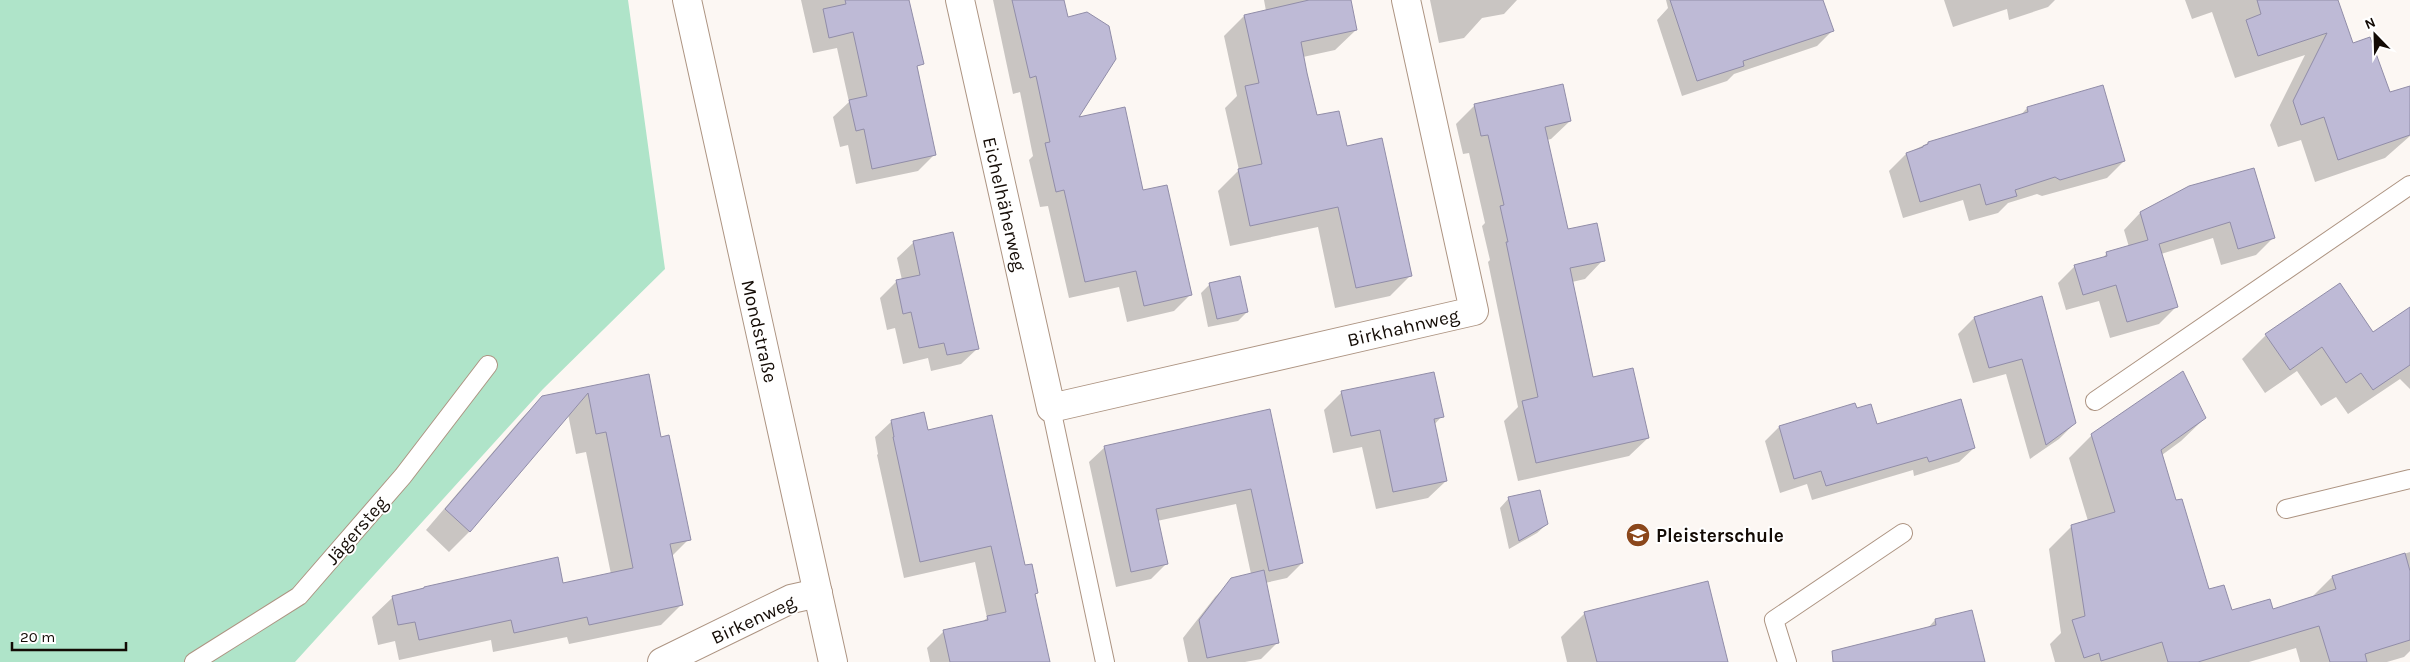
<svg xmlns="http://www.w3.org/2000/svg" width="2410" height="662" viewBox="0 0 2410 662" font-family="Karla,sans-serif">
  <rect width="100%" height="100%" fill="#fcf7f3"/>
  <path fill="#afe4c9" d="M0,0h628l37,269 -122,120 -248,273h-295z"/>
  <path fill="#0003" d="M801,0h95l39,154 -17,17 -62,13 -8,-39 -8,2 -7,-30 16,-15 -12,-54 -24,5z
    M993,0h70l13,119 66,73 49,102 -17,17 -47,11 -8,-35 -50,11 -21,-92 -8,1 -11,-47 4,-4 -13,-64 -7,2z
    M1264,0h86l6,30 -21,20 -32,7 13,60 30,30 64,129 -20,20 -55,12 -17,-81 -88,19 -12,-55 21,-21 -14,-62 12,-12 -13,-60 20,-20 22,-5z
    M1430,0h87l-13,14 -22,4 -18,20 -25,5z
    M1666,0h156l10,31 -15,15 -83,28 -7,7 -45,15 -25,-76 11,-12z
    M1944,0h111l-7,7 -39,13 -2,-11 -54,18z
    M2185,0h152l15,44 37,50 21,-7v49l-25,22 -70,24 -14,-42 -23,7 -8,-22 35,-70 -70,23 -23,-66 -20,7z
    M1475,105l95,16 -19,18 -4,1 20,90 36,30 -18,19 -13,3 20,97 56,59 -19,18 -111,25 -14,-60 14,-14 -30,-145 2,-2 -8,-34 3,-3 -16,-70 -6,1 -7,-30z
    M2027,108l97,53 -17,17 -65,18 -5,-2 -29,9 -10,10 -29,8 -6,-21 -60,18 -14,-47 17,-17 22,-11 92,-27z
    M2190,187l83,51 -17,17 -35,10 -8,-27 -52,16 15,53 -17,17 -49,14 -11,-37 -33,9 -8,-27 17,-17 27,-7 5,-6 22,-6 -5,-17 16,-17z
    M914,242l64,106 -17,16 -30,7 -3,-13 -25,6 -8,-36 -8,2 -7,-32 16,-16 6,-2 -5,-22z
    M1210,284l37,28 -9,9 -30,6 -7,-34z
    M2042,298l33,125 -16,16 -29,20 -24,-85 -33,9 -15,-49 16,-16z
    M2410,308v81l-10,-10 -52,35 -12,-17 -15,9 -24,-35 -32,22 -23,-34 24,-24 107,-1z
    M648,376l12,62 29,101 -18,18 10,48 -20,20 -92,19 -2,-7 -74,15 -2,-12 -92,20 -4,-19 -17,4 -6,-28 21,-20 31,-9 138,-4 49,-10 -25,-122 -10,2 -8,-40 -99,118 -20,20 -23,-22 96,-112 21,-21z
    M1342,392l100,24 -8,9 12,56 -18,17 -52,11 -14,-62 -29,6 -9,-43z
    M1856,410l20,15 98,23 -15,14 -45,14 -1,-6 -101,30 -5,-16 -27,9 -15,-52 14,-14z
    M1269,411l33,152 -15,15 -22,5 13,59 -17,17 -16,3h-57l-5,-24 32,-41 17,-17 19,-6 -15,-70 -79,17 9,43 -15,15 -35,8 -27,-125 16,-15z
    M2205,418l-24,23 -19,14 13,46 34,90 22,21 41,-2 40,-13 20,-20 78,-25v99l-6,6 -17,5h-87l-4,-14 -47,14h-194l-5,-18 11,-11 -12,-84 23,-23 16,-5 -19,-63 23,-23z
    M892,421l35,10 97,136 13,26 -3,2 15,67h-119l-3,-14 17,-17 38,-9 5,-4 -12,-56 -71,16 -27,-123 1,-1 -3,-17z
    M1509,498l38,26 -10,9 -28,16 -9,-41z
    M1585,613l142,49h-160l-6,-25z
    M1935,620l49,42h-133l76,-33z"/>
  <path fill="#bebad6" stroke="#918da8" d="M845,0h64l15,64 -7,2 19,89 -64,14 -8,-40 -8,2 -7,-31 18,-4 -14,-64 -24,6 -6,-29 23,-5z
    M1012,0h52l4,17 19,-5 22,14 7,33 -37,58 46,-10 18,83 24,-5 25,110 -48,11 -8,-35 -51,11 -21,-92 -8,2 -11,-49 5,-1 -14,-66 -6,2z
    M1309,0h42l6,30 -56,12 6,31 10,42 22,-4 8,35 35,-8 30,138 -56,12 -18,-81 -88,19 -12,-57 24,-5 -17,-78 14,-3 -15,-68z
    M1670,0h153l11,31 -91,30 1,5 -47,15z
    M2257,0h81l15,43 17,-6 20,55 20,-6v49l-72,25 -14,-43 -23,8 -8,-24 34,-68 -69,23 -12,-36 15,-6z
    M1563,84l8,37 -26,6 23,102 29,-6 8,38 -35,7 23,109 40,-9 16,70 -113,25 -14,-62 16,-4 -32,-155h2l-8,-36 4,-1 -16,-70 -7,1 -7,-32z
    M2103,85l22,76 -65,19 -5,-3 -40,13 2,6 -31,9 -6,-21 -60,18 -14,-49 17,-6v-1l5,-2v-2l100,-30 -1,-5z
    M2254,168l21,70 -37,11 -8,-27 -71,22 19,63 -51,15 -11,-37 -33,10 -9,-30 33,-9 -1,-4 42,-12 -8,-28 49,-26z
    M953,232l26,117 -32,6 -3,-12 -25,5 -8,-36 -8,2 -7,-34 24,-5 -7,-34z
    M1240,276l8,36 -31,7 -8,-36z
    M2340,283l33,49 37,-25v58l-37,25 -12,-17 -15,10 -24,-36 -32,23 -25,-36z
    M2042,296l34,127 -30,22 -24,-86 -33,9 -15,-51z
    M2183,371l23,47 -45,32 15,50 6,-1 27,90 15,-4 8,25 38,-11 3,10 63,-20 -4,-13 73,-23 5,18v69l-45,14 2,8h-37l-11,-36 -121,36h-30l-6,-20 -61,19 -2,-8 -15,5 -12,-38 13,-4 -14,-91 44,-13 -24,-78z
    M1434,372l10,45 -10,2 13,62 -54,11 -13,-62 -29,6 -10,-45z
    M649,374l12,63 8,-2 22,105 -21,4 13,61 -94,20 -2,-8 -73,16 -3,-13 -92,20 -4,-18 -17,3 -6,-29 32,-8v-1l134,-30 5,26 70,-15 -27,-136 -10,2 -8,-41 -118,139 -25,-23 97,-113z
    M1961,399l14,49 -46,14 -2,-5 -101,29 -5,-15 -27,8 -15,-53 76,-23 2,5 14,-4 6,20z
    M1270,409l33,154 -34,8 -18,-82 -95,20 12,55 -37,8 -27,-126z
    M924,412l4,18 64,-15 33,150 7,-1 6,29 -3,1 15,68h-100l-7,-32 45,-10 -1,-4 19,-4 -15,-66 -71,16 -27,-125h1l-3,-17z
    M1540,490l8,34 -29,17 -11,-44z
    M1264,570l15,73 -72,15 -8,-38 32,-42z
    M1708,581l20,81h-131l-13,-50z
    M1972,610l13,52h-152l-1,-11 104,-26 -1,-6z"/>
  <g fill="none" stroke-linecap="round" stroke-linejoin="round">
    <g stroke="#ad9482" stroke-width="20">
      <path id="lane" d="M2095,401l315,-216
        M1051,408l54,254
        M2286,509l124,-30
        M194,662l105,-66 104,-120 85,-111
        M1787,662l-13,-42 129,-87"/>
    </g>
    <g stroke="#ad9482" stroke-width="30">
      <path id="street" d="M960,0l91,408 423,-97 -68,-311
        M662,662l129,-63 27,-6"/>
    </g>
    <g stroke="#ad9482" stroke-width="30">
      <path id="secondary" d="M687,0l146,662"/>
    </g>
    <use href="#lane" stroke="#fff" stroke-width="18"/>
    <use href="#street" stroke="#fff" stroke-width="28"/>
    <use href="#secondary" stroke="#fff" stroke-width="28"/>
  </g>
  <defs>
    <g id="school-disc" transform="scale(1.25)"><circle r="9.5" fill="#8b471b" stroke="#fff"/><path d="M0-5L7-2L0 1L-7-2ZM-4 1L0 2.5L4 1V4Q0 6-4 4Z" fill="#fff"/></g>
  </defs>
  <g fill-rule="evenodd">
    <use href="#school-disc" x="1638" y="535"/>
  </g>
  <g text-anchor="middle" stroke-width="4" stroke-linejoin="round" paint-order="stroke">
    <g font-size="19" fill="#130b05" stroke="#fff">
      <text transform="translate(1005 204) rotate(77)" y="7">Eichelhäherweg</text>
      <text transform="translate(1403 327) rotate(-13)" y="7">Birkhahnweg</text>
      <text transform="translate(760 331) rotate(77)" y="7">Mondstraße</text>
      <text transform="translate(356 530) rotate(-49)" y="7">Jägersteg</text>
      <text transform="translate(753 619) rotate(-25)" y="7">Birkenweg</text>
    </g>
    <g font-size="19" font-weight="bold" fill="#130b05" stroke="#fff" text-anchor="start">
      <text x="1656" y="542">Pleisterschule</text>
    </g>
  </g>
  <g transform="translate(2375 35) rotate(337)" stroke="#ffffff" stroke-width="4" paint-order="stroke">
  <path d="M0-4L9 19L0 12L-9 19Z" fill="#130b05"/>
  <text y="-8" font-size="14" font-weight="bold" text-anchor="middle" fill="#130b05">N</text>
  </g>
  <path d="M12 642v8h114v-8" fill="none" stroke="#130b05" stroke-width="2.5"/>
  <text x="20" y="642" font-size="15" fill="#130b05" stroke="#ffffff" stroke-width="4" paint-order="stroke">20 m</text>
</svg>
